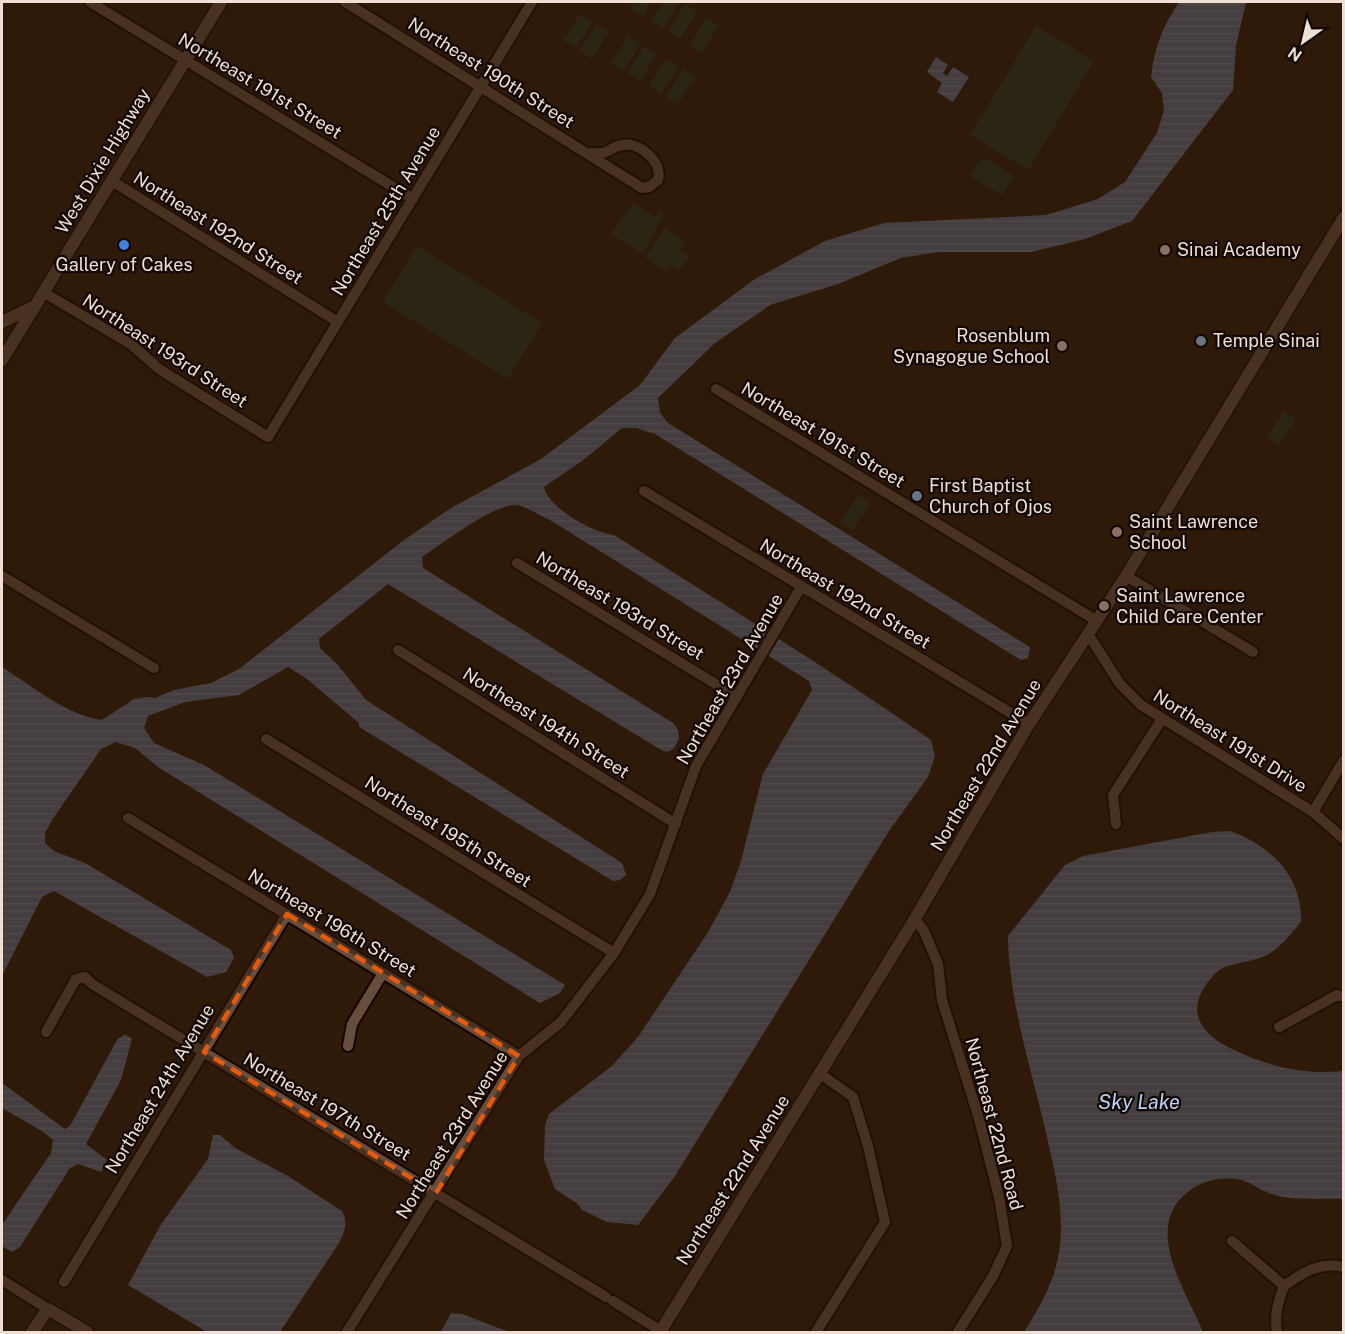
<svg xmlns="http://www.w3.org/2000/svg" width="1345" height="1334" viewBox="0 0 1345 1334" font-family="'Public Sans',sans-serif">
  <defs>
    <pattern id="water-rules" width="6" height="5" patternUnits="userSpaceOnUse" patternTransform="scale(1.5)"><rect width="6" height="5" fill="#5d6b83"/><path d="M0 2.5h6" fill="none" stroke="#758094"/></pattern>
  </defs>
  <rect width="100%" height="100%" fill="#301a0a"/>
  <path fill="#263420" d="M634,2h17l-8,14 -13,-8z
    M663,2h17l-16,26 -13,-7z
    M685,4l12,8 -17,27 -12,-8z
    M580,14l12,8 -16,26 -13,-8z
    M706,18l12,7 -16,28 -12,-8z
    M596,24l13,8 -17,27 -12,-8z
    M1036,26l58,35 -66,109 -58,-35z
    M628,36l12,8 -16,27 -13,-7z
    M644,46l13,8 -17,27 -12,-7z
    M666,59l12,8 -17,27 -12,-8z
    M683,69l12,8 -17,27 -12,-7z
    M983,157l31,19 -12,19 -32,-19z
    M633,203l23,14 3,-5 5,3 -22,39 -31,-20z
    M665,228l20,13 -6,11h6l4,6 -10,12 -8,-6 -5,7 -21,-13z
    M417,246l125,77 -34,56 -125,-77z
    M1284,411l12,8 -17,26 -12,-8z
    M858,495l12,8 -17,27 -12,-8z"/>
  <path fill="url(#water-rules)" d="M1179,2h67l-10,44 -3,44 -101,131 -47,18 -54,13h-93l-37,6 -63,26 -68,21 -55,38 -57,55 2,15 8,10 352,218 10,6 -2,11 -7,2 -366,-226 -19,-6h-14l-36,30 -42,29c4,21 50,46 70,48 106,67 214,133 317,205l4,16 -7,21 -39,54 -214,345 -37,49 -31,-3 -25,-12 -4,-6 -23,-15 -11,-29 1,-35 4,-11 63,-48 26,-29 69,-103 23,-42 11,-31 22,-87 49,-84 -3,-9 -259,-161c-10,-4 -24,-14 -34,-15 -21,-2 -76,40 -94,52l1,11 250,155c9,10 7,18 -1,27l-6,2 -8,-4 -270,-164 -69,55 1,9 18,17 28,35 256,163 4,12 -6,5 -7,1 -254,-154v-4l-52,-44 -19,-12 -49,28 -54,7 -37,14 -4,12 10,15 50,22 361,220 -5,8 -20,10 -382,-236 -23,-19 -19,-6 -15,7 -49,71 -7,13v10l9,8 31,12 146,87 3,8 -8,14 -19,5 -153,-86 -12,6 -40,79v-309c30,19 64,48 100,53l32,-21 13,-2 8,1 19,-8 37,-7 28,-14 165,-129 47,-32 90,-49 99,-74 35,-47 80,-59 70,-38 59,-18 162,-8 52,-16 27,-17 32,-49 7,-23 -2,-17 -11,-16c3,-29 12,-51 28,-75z
    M936,57l12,8 -5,8 4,3 6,-9 16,10 -16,25 -16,-10 5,-9 -15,-11z
    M1230,831c40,14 73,46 71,91 -9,11 -17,21 -29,30 -15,10 -31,9 -47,15 -8,3 -13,10 -17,15 -22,28 -8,51 20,65 38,19 74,28 115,24v128c-22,-1 -47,2 -68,-4 -13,-3 -25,-14 -38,-16 -21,-2 -40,3 -55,18 -36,37 5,96 21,135h-179c14,-22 29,-48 34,-74 8,-41 -2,-81 -11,-121 -15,-66 -38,-134 -39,-201l57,-71 18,-9 129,-24z
    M125,1034l7,5 -11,41 -35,64 21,16 -6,12 -23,-8 -8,4 -50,79 -8,5 -10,-6v-21l49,-72 2,-13 -11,-9 -40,-23v-25l63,46 5,-3 47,-86z
    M213,1135h7l15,13 53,28 54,35c7,12 2,21 -3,32l-59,89h-73l-79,-47 32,-59 48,-67z
    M451,1313l11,1 47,18h-68z"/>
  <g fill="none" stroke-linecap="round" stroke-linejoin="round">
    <g stroke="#170400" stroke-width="14">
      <path id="minor" d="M90,2l323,197
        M345,2l297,186 7,-1 9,-7c5,-19 -20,-39 -36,-35 -16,3 -9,10 -32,8
        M112,181l226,141
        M43,292l89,53 27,24 109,68 264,-435
        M716,389l381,232
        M644,491l385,233
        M517,563l220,134
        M2,576l152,92
        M1126,576l127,76
        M1088,634l32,50 21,21 172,107 31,27
        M398,650l278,174
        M266,739l348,214
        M1313,812l31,-52
        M128,818l391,238
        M1116,824l-3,-29 49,-76
        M915,919l9,12 14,33 4,36 37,119 20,78 8,49 -14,30 -35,56
        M1279,1027l58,-32 7,2
        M46,1032l30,-53 9,-2 7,7 514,313
        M348,1046l4,-22 31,-51
        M1232,1241l52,45
        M2,1280l46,29
        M64,1282l223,-368
        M1284,1286c18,-13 36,-25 60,-19
        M613,1301l48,30
        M347,1332l172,-276 42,-34 53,-69 36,-59 46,-128 105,-179
        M816,1332l69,-110 -17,-76 -15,-49 -34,-24
        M1277,1332c-3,-16 1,-30 7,-46"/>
    </g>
    <g stroke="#170400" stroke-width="15">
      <path id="tertiary" d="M2,322l29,-14
        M2,360l219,-358
        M32,1332l16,-23 39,23
        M660,1332l250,-405 119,-203 97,-148 218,-359"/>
    </g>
    <use href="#minor" stroke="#674e3c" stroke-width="10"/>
    <use href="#tertiary" stroke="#674e3c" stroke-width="12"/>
  </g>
  <path d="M0 0H1345V1334H0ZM287,914l232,142 -83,137 -232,-141z" fill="#301a0a" fill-opacity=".55" fill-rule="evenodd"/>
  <path fill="none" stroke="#e8590c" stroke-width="4.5" stroke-dasharray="12 8" stroke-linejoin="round" d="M287,914l232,142 -83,137 -232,-141z"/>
  <circle fill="#3f7fe0" stroke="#110703" stroke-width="2" cx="124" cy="245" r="6"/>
  <g fill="#8d6e63" stroke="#110703" stroke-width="2">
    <circle cx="1165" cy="250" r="6"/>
    <circle cx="1062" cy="346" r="6"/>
    <circle cx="1117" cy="532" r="6"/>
    <circle cx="1104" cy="606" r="6"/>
  </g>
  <g fill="#6b7280" stroke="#110703" stroke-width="2">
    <circle cx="1201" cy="341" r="6"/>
    <circle cx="917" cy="496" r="6"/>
  </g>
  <g text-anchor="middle" stroke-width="4.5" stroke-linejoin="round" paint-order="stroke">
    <g font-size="18" fill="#efdfd5" stroke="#110703">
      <text transform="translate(491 73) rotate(32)" y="6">Northeast 190th Street</text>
      <text transform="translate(260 86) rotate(31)" y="6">Northeast 191st Street</text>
      <text transform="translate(103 161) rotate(-59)" y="6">West Dixie Highway</text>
      <text transform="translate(386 211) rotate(-59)" y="6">Northeast 25th Avenue</text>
      <text transform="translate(218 228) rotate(32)" y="6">Northeast 192nd Street</text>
      <text transform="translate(165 351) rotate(33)" y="6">Northeast 193rd Street</text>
      <text transform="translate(823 435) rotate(31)" y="6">Northeast 191st Street</text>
      <text transform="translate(845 594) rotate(31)" y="6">Northeast 192nd Street</text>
      <text transform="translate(620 606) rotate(31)" y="6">Northeast 193rd Street</text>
      <text transform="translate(730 679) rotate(-60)" y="6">Northeast 23rd Avenue</text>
      <text transform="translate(546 723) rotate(32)" y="6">Northeast 194th Street</text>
      <text transform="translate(1230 741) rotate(32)" y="6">Northeast 191st Drive</text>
      <text transform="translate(986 765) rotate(-59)" y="6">Northeast 22nd Avenue</text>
      <text transform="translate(448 832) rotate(32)" y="6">Northeast 195th Street</text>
      <text transform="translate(332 923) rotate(31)" y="6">Northeast 196th Street</text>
      <text transform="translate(160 1089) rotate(-59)" y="6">Northeast 24th Avenue</text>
      <text transform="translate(327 1107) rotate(31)" y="6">Northeast 197th Street</text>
      <text transform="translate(994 1124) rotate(75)" y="6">Northeast 22nd Road</text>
      <text transform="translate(452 1135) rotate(-58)" y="6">Northeast 23rd Avenue</text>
      <text transform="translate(733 1180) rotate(-58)" y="6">Northeast 22nd Avenue</text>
    </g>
    <g font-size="18" fill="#efdfd5" stroke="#110703" text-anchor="start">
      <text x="1177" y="256">Sinai Academy</text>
      <text x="124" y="271" text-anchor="middle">Gallery of Cakes</text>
      <text x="1050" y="342" text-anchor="end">Rosenblum<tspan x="1050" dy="21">Synagogue School</tspan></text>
      <text x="1213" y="347">Temple Sinai</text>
      <text x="929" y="492">First Baptist<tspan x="929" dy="21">Church of Ojos</tspan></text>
      <text x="1129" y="528">Saint Lawrence<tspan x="1129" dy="21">School</tspan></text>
      <text x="1116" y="602">Saint Lawrence<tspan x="1116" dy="21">Child Care Center</tspan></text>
    </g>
    <g font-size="20" font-style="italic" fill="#bbd1f6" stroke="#110703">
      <text x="1139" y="1109">Sky Lake</text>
    </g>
  </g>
  <rect width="1345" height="1334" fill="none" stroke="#efdfd5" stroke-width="6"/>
  <g transform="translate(1303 42) rotate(214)" stroke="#110703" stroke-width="4.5" paint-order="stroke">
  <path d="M0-4.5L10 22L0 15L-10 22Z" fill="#efdfd5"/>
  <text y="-9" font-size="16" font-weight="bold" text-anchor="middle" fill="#efdfd5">N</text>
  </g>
</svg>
